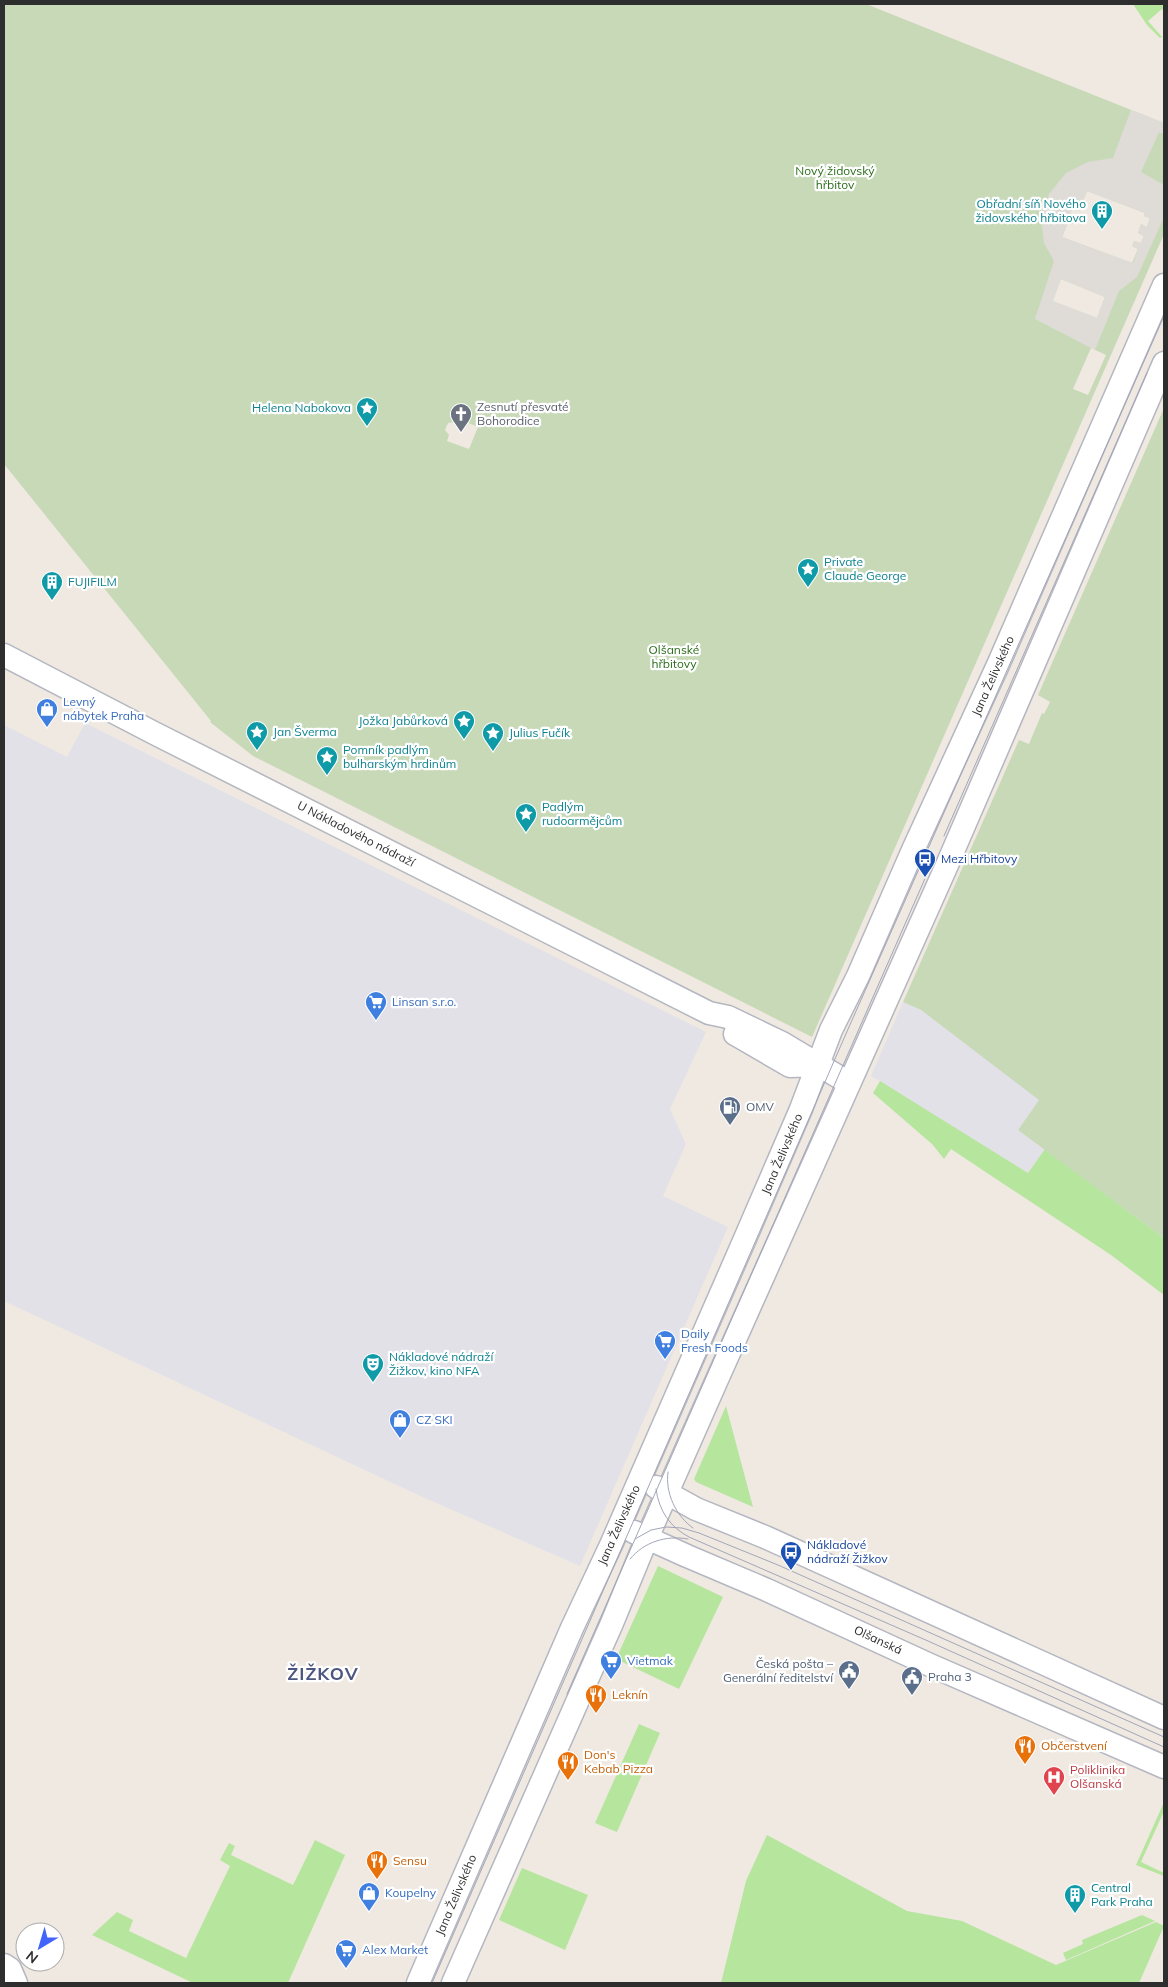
<svg xmlns="http://www.w3.org/2000/svg" width="1168" height="1987" viewBox="0 0 1168 1987" font-family="Mulish,sans-serif">
  <rect width="100%" height="100%" fill="#efe9e1"/>
  <path fill="#e3e1e8" d="M85,723l621,309 -36,77 16,35 -23,52 65,31 -148,339 -164,-72 -412,-193v-576l63,32z
    M903,1002l18,8 119,90 -22,30 27,19 -17,24 -157,-97z"/>
  <path fill="#b6e59e" d="M1133,4h28l3,3v4l-2,-2 -14,12 14,16 -2,1 -13,-13z
    M880,1081l148,92 17,-24 119,89v57l-53,-40 -160,-106 -7,10 -12,-15 -59,-51z
    M726,1406l27,101 -57,-25 -2,-3z
    M658,1566l65,31 -44,92 -63,-30z
    M639,1724l21,9 -43,99 -22,-9z
    M1164,1802v9l-23,51 23,11v3l-28,-11z
    M767,1835l140,76 55,10 94,44 100,-43 8,4 -25,57h-418l25,-102z
    M315,1840l30,15 -57,128h-95l-101,-48 25,-23 16,8 -4,11 57,27 44,-92 -10,-6 9,-17 6,3 -4,9 62,30z
    M522,1868l66,27 -23,55 -66,-30z
    M1142,1915l13,6 -89,39 -3,-7 20,-9 -1,-4z"/>
  <path fill="#c8d9b8" fill-rule="evenodd" d="M4,4h862l298,119v111l-352,803 -559,-281 -43,-34 1,-1 -207,-257zM1087,191l58,22 -1,3 6,2 -3,9 -6,-3 -3,9 6,3 -3,7 -7,-2 -2,5 6,3 -6,14 -70,-26 6,-15 6,2 1,-5 -6,-3 3,-7 7,2zM1061,279l44,18 -8,21 -45,-17zM1091,348l15,7 -18,40 -15,-6zM457,418l21,9 -9,22 -22,-8 2,-6 -4,-5 3,-7 7,-1z
    M1164,408v830l-146,-108 21,-30 -118,-90 -18,-8 116,-262 10,4 13,-31 2,1 6,-12 -12,-7z"/>
  <path fill="#dfdcd8" fill-rule="evenodd" d="M1131,110l33,13v11l-5,-2 -18,40 23,13v32l-27,60 -18,14 -24,59 -60,-31 19,-58 -10,-18 -3,-25 8,-24 17,-21 22,-11 25,-4zM1087,191l58,22 -1,3 6,2 -3,9 -6,-3 -3,9 6,3 -3,7 -7,-2 -2,5 6,3 -5,14 -71,-26 6,-15 6,2 1,-5 -6,-3 3,-7 7,2zM1061,279l44,18 -8,21 -44,-17z"/>
  <g fill="none" stroke-linecap="round" stroke-linejoin="round">
    <g stroke="#b4b7c1" stroke-width="25">
      <path id="secondary" d="M4,655l150,78 555,280 19,4 54,26 67,40
        M735,1034l55,32 27,-1
        M656,1487l40,22 69,28 399,181
        M634,1532l53,24 80,34 163,75 234,102
        M4,1965l6,4 6,14
        M418,1983l154,-355 39,-83 133,-304 57,-132 30,-79 27,-54 55,-126 85,-185 166,-380
        M453,1983l159,-360 35,-85 68,-154 232,-519 217,-502"/>
    </g>
    <use href="#secondary" stroke="#fff" stroke-width="22"/>
    <path stroke="#a3a6b8" stroke-width="1" d="M944,836l203,-463
      M668,1472c-3,21 8,44 25,56
      M656,1489c3,22 14,38 33,48l239,104 236,106
      M635,1539l16,-9 15,-3 16,1 17,5 79,32 386,172
      M630,1559c14,-17 36,-24 58,-20
      M567,1694l360,-820
      M432,1983l413,-947 319,-720"/>
  </g>
  <defs>
    <g id="building-pin" transform="scale(1.125)"><path d="M0 17L-7.5 6A9.5 9.5 0 1 1 7.5 6Z" fill="#0f9aa8" stroke="#fff"/><path d="M-4-6H4V6H1V3H-1V6H-4ZM-2.5-4.3h1.7v1.8h-1.7ZM.8-4.3h1.7v1.8H.8ZM-2.5-1h1.7V.8h-1.7ZM.8-1h1.7V.8H.8Z" fill="#fff"/></g>
    <g id="sight-pin" transform="scale(1.125)"><path d="M0 17L-7.5 6A9.5 9.5 0 1 1 7.5 6Z" fill="#0f9aa8" stroke="#fff"/><path d="M0-6L1.8-2.2L6-1.7L2.9 1.2L3.7 5.4L0 3.3L-3.7 5.4L-2.9 1.2L-6-1.7L-1.8-2.2Z" fill="#fff"/></g>
    <g id="church-pin" transform="scale(1.125)"><path d="M0 17L-7.5 6A9.5 9.5 0 1 1 7.5 6Z" fill="#6b7280" stroke="#fff"/><path d="M-1.2-6h2.4v3.5h3.3v2.4h-3.3V6h-2.4V-.1h-3.3v-2.4h3.3Z" fill="#fff"/></g>
    <g id="shop-pin" transform="scale(1.125)"><path d="M0 17L-7.5 6A9.5 9.5 0 1 1 7.5 6Z" fill="#3f7fe0" stroke="#fff"/><path d="M-5-2.5h2.3a2.7 3.5 0 0 1 5.4 0H5L5.5 6h-11ZM-1.5-2.5h3a1.5 2.3 0 0 0-3 0Z" fill="#fff"/></g>
    <g id="bus-pin" transform="scale(1.125)"><path d="M0 17L-7.5 6A9.5 9.5 0 1 1 7.5 6Z" fill="#1a4fb4" stroke="#fff"/><path d="M-5-6H5V4H4V6H2V4H-2V6H-4V4H-5ZM-3.5-4V0h7V-4ZM-3.5 1.2v1.5H-2V1.2ZM2 1.2v1.5H3.5V1.2Z" fill="#fff"/></g>
    <g id="supermarket-pin" transform="scale(1.125)"><path d="M0 17L-7.5 6A9.5 9.5 0 1 1 7.5 6Z" fill="#3f7fe0" stroke="#fff"/><path d="M-6-5.5h2.5l.6 2H6L4.5 2H-2.5L-4.4-4H-6ZM-1.5 3.2a1.3 1.3 0 1 0 .1 0ZM3 3.2a1.3 1.3 0 1 0 .1 0Z" fill="#fff"/></g>
    <g id="fuel-pin" transform="scale(1.125)"><path d="M0 17L-7.5 6A9.5 9.5 0 1 1 7.5 6Z" fill="#5c6f8a" stroke="#fff"/><path d="M-5.5-6h7V0h2V4h1.3V-2.5L3-4.5l.8-.8L6-3V5H2.5V1h-1V6h-7ZM-4.2-4.7v3.2H.2V-4.7Z" fill="#fff"/></g>
    <g id="theatre-pin" transform="scale(1.125)"><path d="M0 17L-7.5 6A9.5 9.5 0 1 1 7.5 6Z" fill="#0f9aa8" stroke="#fff"/><path d="M-5-5.5Q0-4 5-5.5V0Q5 5 0 6Q-5 5-5 0ZM-3.3-2.5H-1v1.5H-3.3ZM1-2.5H3.3v1.5H1ZM-2.8 1Q0 5.5 2.8 1Z" fill="#fff"/></g>
    <g id="civic-pin" transform="scale(1.125)"><path d="M0 17L-7.5 6A9.5 9.5 0 1 1 7.5 6Z" fill="#5c6f8a" stroke="#fff"/><path d="M-.6-6.5H3V-4.5H.6V-3L4-1V1h2V6H-6V1h2V-1L-.6-3ZM-1.2 2.5V6h2.4V2.5Z" fill="#fff"/></g>
    <g id="restaurant-pin" transform="scale(1.125)"><path d="M0 17L-7.5 6A9.5 9.5 0 1 1 7.5 6Z" fill="#e8710a" stroke="#fff"/><path d="M-5-6h1v4h1v-4h1v4h1v-4h1v5L-1.5 .5V6h-2V.5L-5-1ZM5-6V6H3V1.5H1.5Q1.5-4 5-6Z" fill="#fff"/></g>
    <g id="hospital-pin" transform="scale(1.125)"><path d="M0 17L-7.5 6A9.5 9.5 0 1 1 7.5 6Z" fill="#e0444e" stroke="#fff"/><path d="M-5-5h3v3.5h4V-5h3V5h-3V1.5h-4V5h-3Z" fill="#fff"/></g>
  </defs>
  <g fill-rule="evenodd">
    <use href="#building-pin" x="1102" y="211"/>
    <use href="#sight-pin" x="367" y="408"/>
    <use href="#church-pin" x="461" y="414"/>
    <use href="#sight-pin" x="808" y="569"/>
    <use href="#building-pin" x="52" y="582"/>
    <use href="#shop-pin" x="47" y="709"/>
    <use href="#sight-pin" x="464" y="721"/>
    <use href="#sight-pin" x="257" y="732"/>
    <use href="#sight-pin" x="493" y="733"/>
    <use href="#sight-pin" x="327" y="757"/>
    <use href="#sight-pin" x="526" y="814"/>
    <use href="#bus-pin" x="925" y="859"/>
    <use href="#supermarket-pin" x="376" y="1002"/>
    <use href="#fuel-pin" x="730" y="1107"/>
    <use href="#supermarket-pin" x="665" y="1341"/>
    <use href="#theatre-pin" x="373" y="1364"/>
    <use href="#shop-pin" x="400" y="1420"/>
    <use href="#bus-pin" x="791" y="1552"/>
    <use href="#supermarket-pin" x="611" y="1661"/>
    <use href="#civic-pin" x="849" y="1671"/>
    <use href="#civic-pin" x="912" y="1677"/>
    <use href="#restaurant-pin" x="596" y="1695"/>
    <use href="#restaurant-pin" x="1025" y="1746"/>
    <use href="#restaurant-pin" x="568" y="1762"/>
    <use href="#hospital-pin" x="1054" y="1777"/>
    <use href="#restaurant-pin" x="377" y="1861"/>
    <use href="#shop-pin" x="369" y="1893"/>
    <use href="#building-pin" x="1075" y="1895"/>
    <use href="#supermarket-pin" x="346" y="1950"/>
  </g>
  <g text-anchor="middle" stroke-width="4.5" stroke-linejoin="round" paint-order="stroke">
    <g font-size="12" fill="#2c6e1b" stroke="#fff">
      <text x="835" y="175">Nový židovský<tspan x="835" dy="14">hřbitov</tspan></text>
      <text x="674" y="654">Olšanské<tspan x="674" dy="14">hřbitovy</tspan></text>
    </g>
    <g font-size="12" fill="#0d838f" stroke="#fff" text-anchor="start">
      <text x="1086" y="208" text-anchor="end">Obřadní síň Nového<tspan x="1086" dy="14">židovského hřbitova</tspan></text>
      <text x="351" y="412" text-anchor="end">Helena Nabokova</text>
      <text x="824" y="566">Private<tspan x="824" dy="14">Claude George</tspan></text>
      <text x="68" y="586">FUJIFILM</text>
      <text x="448" y="725" text-anchor="end">Jožka Jabůrková</text>
      <text x="273" y="736">Jan Šverma</text>
      <text x="509" y="737">Julius Fučík</text>
      <text x="343" y="754">Pomník padlým<tspan x="343" dy="14">bulharským hrdinům</tspan></text>
      <text x="542" y="811">Padlým<tspan x="542" dy="14">rudoarmějcům</tspan></text>
      <text x="389" y="1361">Nákladové nádraží<tspan x="389" dy="14">Žižkov, kino NFA</tspan></text>
      <text x="1091" y="1892">Central<tspan x="1091" dy="14">Park Praha</tspan></text>
    </g>
    <g font-size="12" fill="#5b616d" stroke="#fff" text-anchor="start">
      <text x="477" y="411">Zesnutí přesvaté<tspan x="477" dy="14">Bohorodice</tspan></text>
    </g>
    <g font-size="12" fill="#2e2e2e" stroke="#fff">
      <text transform="translate(993 676) rotate(-66)" y="4">Jana Želivského</text>
      <text transform="translate(356 834) rotate(27)" y="4">U Nákladového nádraží</text>
      <text transform="translate(782 1154) rotate(-67)" y="4">Jana Želivského</text>
      <text transform="translate(619 1525) rotate(-66)" y="4">Jana Želivského</text>
      <text transform="translate(878 1640) rotate(25)" y="4">Olšanská</text>
      <text transform="translate(456 1895) rotate(-67)" y="4">Jana Želivského</text>
    </g>
    <g font-size="12" fill="#366cbe" stroke="#fff" text-anchor="start">
      <text x="63" y="706">Levný<tspan x="63" dy="14">nábytek Praha</tspan></text>
      <text x="392" y="1006">Linsan s.r.o.</text>
      <text x="681" y="1338">Daily<tspan x="681" dy="14">Fresh Foods</tspan></text>
      <text x="416" y="1424">CZ SKI</text>
      <text x="627" y="1665">Vietmak</text>
      <text x="385" y="1897">Koupelny</text>
      <text x="362" y="1954">Alex Market</text>
    </g>
    <g font-size="12" fill="#164399" stroke="#fff" text-anchor="start">
      <text x="941" y="863">Mezi Hřbitovy</text>
      <text x="807" y="1549">Nákladové<tspan x="807" dy="14">nádraží Žižkov</tspan></text>
    </g>
    <g font-size="12" fill="#4e5e75" stroke="#fff" text-anchor="start">
      <text x="746" y="1111">OMV</text>
      <text x="833" y="1668" text-anchor="end">Česká pošta –<tspan x="833" dy="14">Generální ředitelství</tspan></text>
      <text x="928" y="1681">Praha 3</text>
    </g>
    <g font-size="12" fill="#c56008" stroke="#fff" text-anchor="start">
      <text x="612" y="1699">Leknín</text>
      <text x="1041" y="1750">Občerstvení</text>
      <text x="584" y="1759">Don's<tspan x="584" dy="14">Kebab Pizza</tspan></text>
      <text x="393" y="1865">Sensu</text>
    </g>
    <g font-size="12" fill="#be3a42" stroke="#fff" text-anchor="start">
      <text x="1070" y="1774">Poliklinika<tspan x="1070" dy="14">Olšanská</tspan></text>
    </g>
    <g font-size="18" font-weight="bold" letter-spacing="1" fill="#4d5680" stroke="#fff">
      <text x="323" y="1680">ŽIŽKOV</text>
    </g>
  </g>
  <rect width="1168" height="1987" fill="none" stroke="#2e2e2e" stroke-width="10"/>
  <g transform="translate(40 1947) rotate(218)"><circle r="24" fill="#ffffff" stroke="#ababab"/>
  <path d="M0-4L9 19L0 12L-9 19Z" fill="#4264fb"/>
  <text y="-8" font-size="14" font-weight="bold" text-anchor="middle" fill="#2e2e2e">N</text>
  </g>
</svg>
